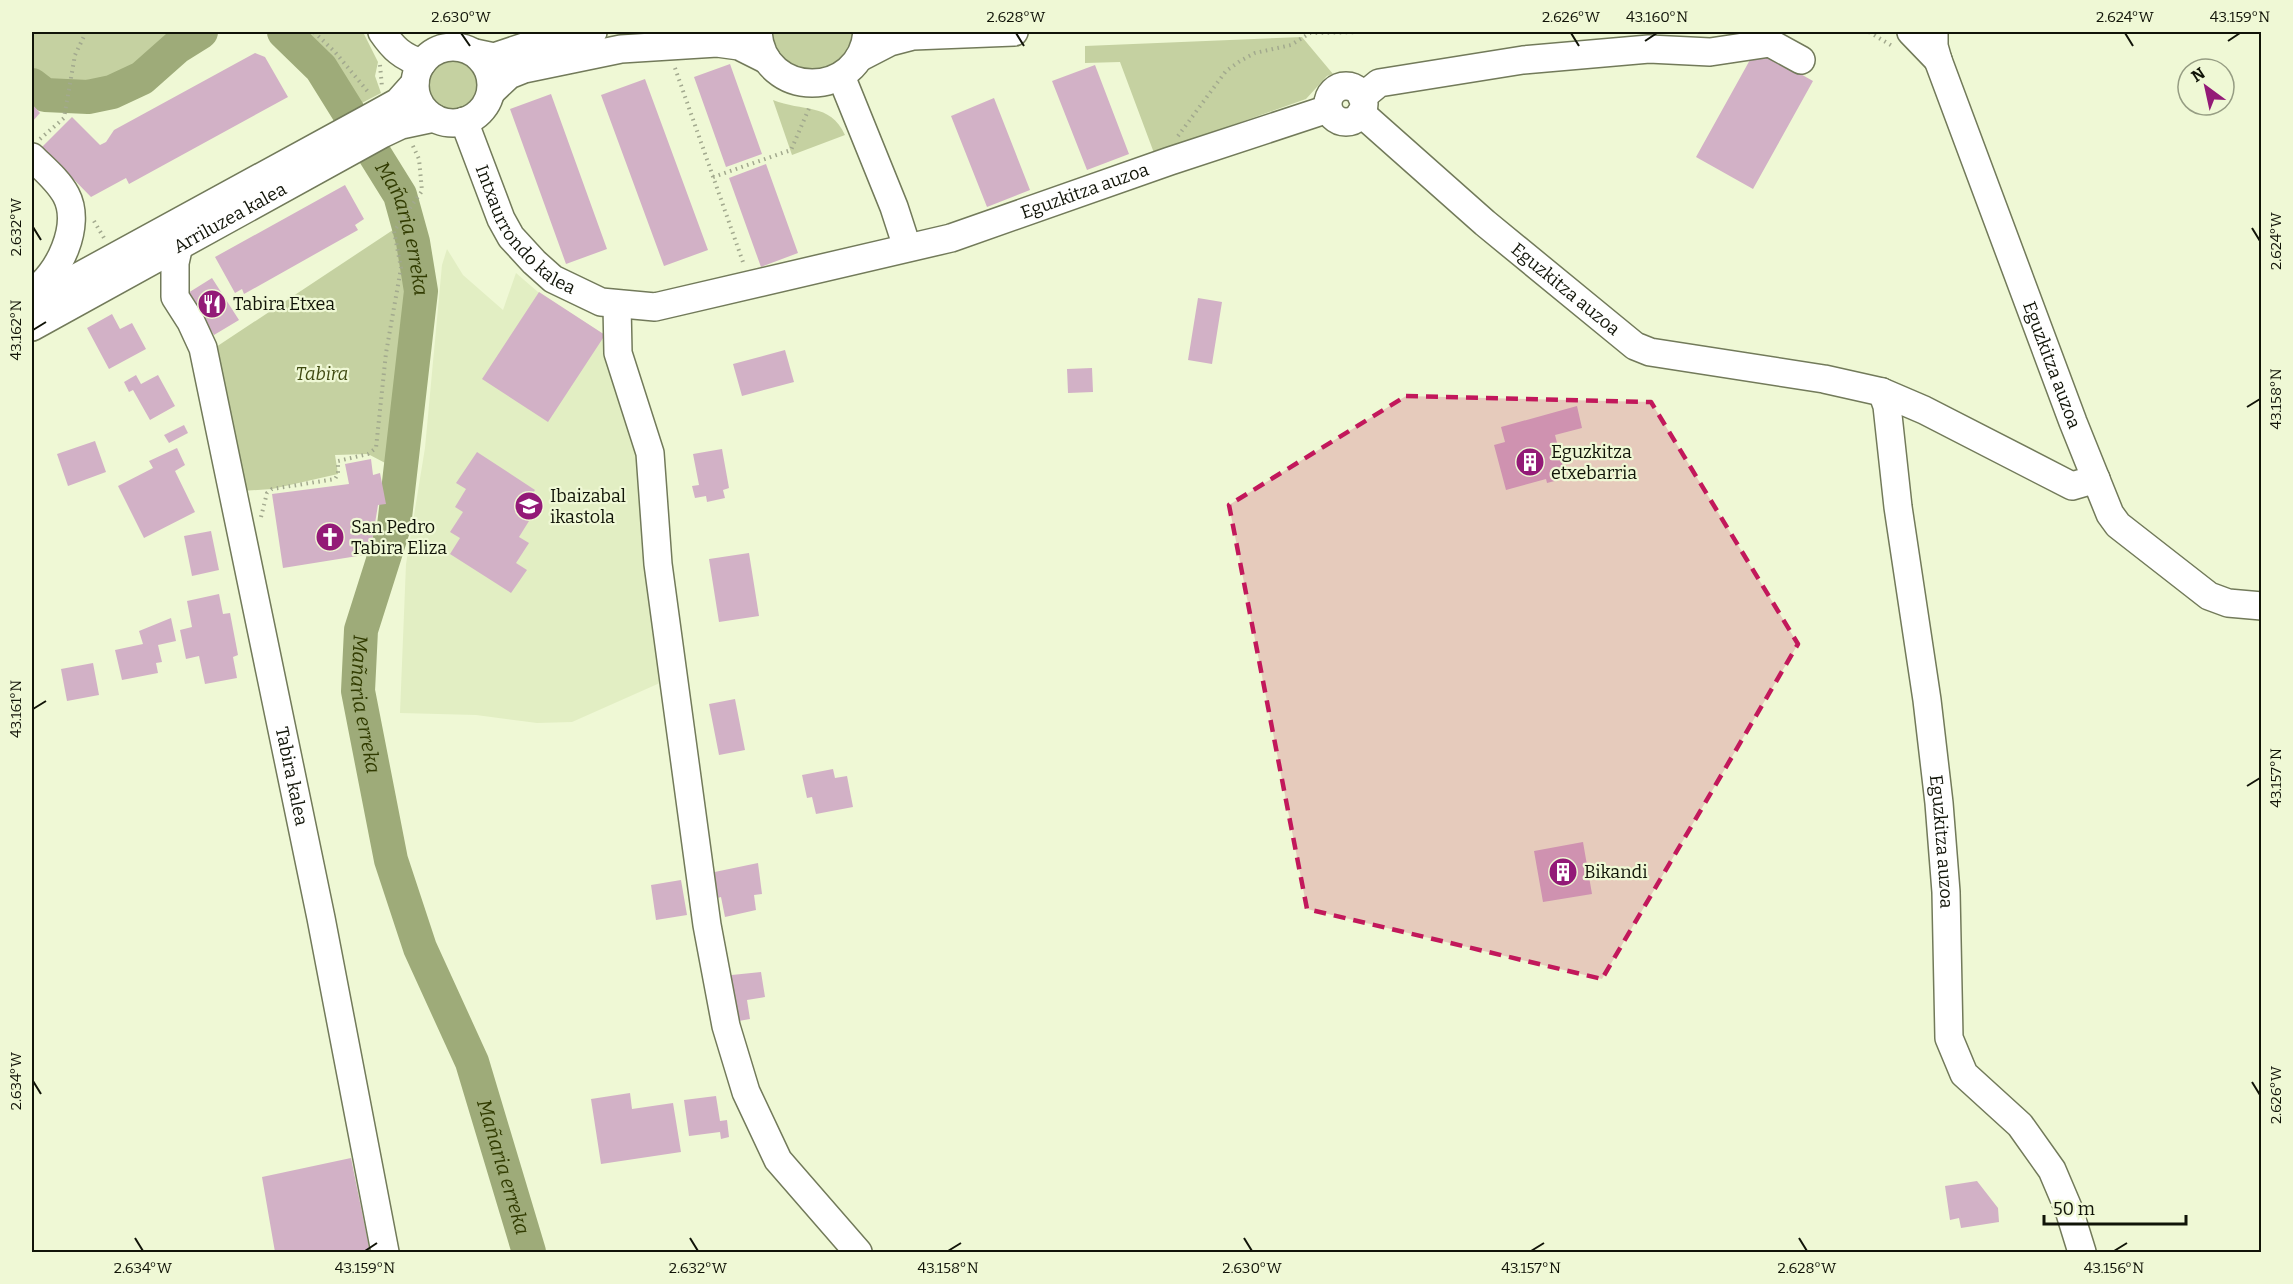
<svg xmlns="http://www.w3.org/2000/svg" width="2293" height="1284" viewBox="0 0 2293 1284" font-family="Bitter,serif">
  <rect width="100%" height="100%" fill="#eff8d5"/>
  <path fill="#e2eec3" d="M447,249l16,26 40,35 13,-37 22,19 67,43 29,94 28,253 -90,40 -35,1 -61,-8 -76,-2 6,-149 19,-116 17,-183z"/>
  <path fill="#c5d1a1" d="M32,32h151c-20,14 -39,31 -60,44 -26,16 -66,8 -91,-3z
    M301,32h62l15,30 -3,14 6,17 -23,12c-16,-28 -31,-54 -57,-73z
    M771,32h87c-2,5 -3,12 -6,18 -2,3 -7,6 -10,9 -30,25 -63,7 -71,-27z
    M1302,37l31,37 -6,2 -21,23 -152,54 -34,-91 -35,1v-17z
    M428 84a25 25 0 1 1 50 0a25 25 0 1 1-50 0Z
    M773,100c29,12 57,2 72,35l-53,20z
    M405,222l15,64 -7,26 -3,45 -11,47 -10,61 -21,-11 -33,1 3,19 -66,15 -31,2 -28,-142z"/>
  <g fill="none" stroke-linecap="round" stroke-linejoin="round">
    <g stroke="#9eab79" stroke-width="34">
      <path id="s1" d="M284,32l37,36 79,127 13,47 8,49 -27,235 -33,104 -3,61 33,169 29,88 52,114 57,190"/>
      <path d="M32,85l13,10 43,2 24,-5 30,-14 35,-31 24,-15"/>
    </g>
  </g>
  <path fill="#d2b1c6" d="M1756,49l57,32 -60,108 -57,-32z
    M255,53l10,4 23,40 -159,87 -3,-6 -35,19 -49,-50 30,-30 28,28 6,-3 8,-12z
    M730,64l32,90 -36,13 -32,-90z
    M1095,65l34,89 -42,16 -35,-89z
    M645,79l63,171 -44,16 -63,-171z
    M551,94l56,155 -41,15 -56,-155z
    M994,98l36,92 -43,17 -36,-91z
    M32,104l8,9 -8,9z
    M766,164l32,89 -37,14 -32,-89z
    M345,185l19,34 -9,6 3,5 -114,64 -2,-5 -7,4 -20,-36z
    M212,278l27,42 -25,15 -26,-42z
    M539,292l66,43 -57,87 -66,-43z
    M1198,298l24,4 -10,62 -24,-4z
    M112,314l8,15 12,-6 14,26 -37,20 -22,-41z
    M785,350l9,32 -52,14 -9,-32z
    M1092,368l1,24 -25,1 -1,-24z
    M136,375l5,9 17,-9 17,31 -25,14 -17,-30 -4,2 -5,-10z
    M1577,406l5,22 -27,7 11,43 -19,5 -1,-4 -40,11 -12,-45 11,-3 -4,-15z
    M184,425l4,8 -19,10 -5,-8z
    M95,441l11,31 -38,14 -11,-32z
    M177,448l8,17 -10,6 20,41 -51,26 -26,-52 35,-18 -4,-7z
    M722,449l7,39 -6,2 2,8 -18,4 -1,-6 -11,2 -3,-12 7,-1 -6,-31z
    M477,452l58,38 -17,25 11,6 -10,16 10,6 -13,20 11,7 -16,23 -61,-39 10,-16 -10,-6 13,-20 -8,-5 11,-18 -10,-6z
    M371,459l2,16 7,-2 6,31 -8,1 -8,49 -87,14 -11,-74 77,-10 -4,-20z
    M211,531l8,39 -27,6 -8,-40z
    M749,553l10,63 -40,6 -10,-63z
    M219,594l4,20 7,-1 8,42 -5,2 4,21 -32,6 -6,-28 -13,3 -6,-29 12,-3 -5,-26z
    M171,618l5,23 -18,4 4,17 -6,1 2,10 -36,7 -7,-30 28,-6 -4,-13z
    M93,663l6,32 -32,6 -6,-32z
    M735,699l10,51 -26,5 -10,-51z
    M833,769l2,9 12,-2 6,31 -37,7 -4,-17 -5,1 -5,-23z
    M1583,842l9,52 -49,8 -9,-51z
    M758,863l4,31 -8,1 2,15 -31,7 -4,-20 -11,3 -5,-26z
    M681,880l6,35 -31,5 -5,-35z
    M761,972l4,25 -18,3 3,19 -17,3 -11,-46z
    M630,1093l2,16 41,-6 8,49 -80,12 -10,-65z
    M716,1096l4,25 7,-1 2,17 -8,2 -1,-7 -31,4 -5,-36z
    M351,1158l19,94h-95l-13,-75z
    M1977,1181l21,27 1,14 -38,6 -2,-10 -9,2 -5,-34z"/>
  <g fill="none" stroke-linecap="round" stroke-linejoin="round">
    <g stroke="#727a5a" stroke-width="30">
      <g id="minor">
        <path d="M382,32c11,16 20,25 40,31"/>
        <path d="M758,32c5,68 103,68 109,0"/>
        <path d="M1911,32l27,28"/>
        <path id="s2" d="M1934,32v14l4,14 135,362 37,92 8,11 91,71 19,7 34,3"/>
        <circle cx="453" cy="85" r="38"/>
        <path d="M475,53l19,4 39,-13 60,-12"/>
        <path d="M859,58l31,-16 23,-6 101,-4"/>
        <path d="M841,76l53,131 13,40"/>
        <circle cx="1346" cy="104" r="18"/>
        <path d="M491,92l18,-17 15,-6 97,-20 96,-6 22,3 28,14"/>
        <path d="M1362,97l17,-14 144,-23 126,-11 61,3 60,-9 31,17"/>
        <path id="s3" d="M1361,113l124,110 150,123 15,6 174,27 58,13 42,18 148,76 24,-7"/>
        <path id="s4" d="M464,121l37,98 10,18 23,25 19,17 48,23 54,5 296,-69 219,-77 158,-52"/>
        <path d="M32,157c11,11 26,23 34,38 16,30 -7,80 -34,97"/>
        <path id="s5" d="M179,245l-4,18v34l16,25 12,26 118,570 64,334"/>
        <path d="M32,302l337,-184 29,-16 17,-19"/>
        <path d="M617,305l1,48 32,100 8,111 49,361 19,101 20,66 32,68 80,92"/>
        <path id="s6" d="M32,327l350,-193 19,-9 33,-7"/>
        <path id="s7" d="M1882,392l5,14 11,101 29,193 12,103 7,89 3,146 15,36 56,51 32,45 17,40 13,42"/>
      </g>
    </g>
    <path stroke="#a2a98e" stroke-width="4" stroke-dasharray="1.5 4.5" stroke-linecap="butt" d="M314,32l21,20 34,41
      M1869,32l25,15
      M380,65l2,22
      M675,68l69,197
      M1178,136l48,-65 14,-10 15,-8 36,-8 19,-12 51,-1
      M40,139l24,-21 11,-63 11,-23
      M713,177l78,-27 19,-44
      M94,221l10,17
      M261,517l6,-24 5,-4 63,-10 3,-5v-13l30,-7 8,-6 10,-95 15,-85 -7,-37 28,-40 -3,-32 -7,-15"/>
    <use href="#minor" stroke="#fff" stroke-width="27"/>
  </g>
  <path fill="#c2185b" fill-opacity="0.2" stroke="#c2185b" stroke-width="4.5" stroke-dasharray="12 8" stroke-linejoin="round" d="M1406,396l245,6 147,242 -196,335 -295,-70 -78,-404z"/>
  <path fill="none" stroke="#111408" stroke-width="2" d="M461,33l9,13M1016,33l8,13M1571,33l8,13M2125,33l8,13M1645,41l12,-8M2228,41l12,-8M33,227l8,13M2252,228l8,13M33,330l13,-8M2247,407l13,-8M33,709l13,-8M2247,786l13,-8M33,1081l8,13M2252,1082l8,13M135,1238l8,13M690,1238l8,13M1244,1238l8,13M1799,1238l8,13M365,1251l12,-8M948,1251l13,-8M1531,1251l13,-8M2114,1251l13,-8"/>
  <defs>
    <g id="restaurant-disc" transform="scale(1.5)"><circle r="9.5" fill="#931a77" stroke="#eff8d5"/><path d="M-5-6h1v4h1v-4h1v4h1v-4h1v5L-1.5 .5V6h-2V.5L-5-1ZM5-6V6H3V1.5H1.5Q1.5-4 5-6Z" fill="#fff"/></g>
    <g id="building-disc" transform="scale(1.5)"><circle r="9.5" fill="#931a77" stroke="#eff8d5"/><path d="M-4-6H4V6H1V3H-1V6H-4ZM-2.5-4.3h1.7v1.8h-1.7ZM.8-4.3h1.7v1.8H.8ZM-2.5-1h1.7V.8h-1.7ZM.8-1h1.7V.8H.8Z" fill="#fff"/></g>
    <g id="school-disc" transform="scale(1.5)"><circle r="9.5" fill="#931a77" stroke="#eff8d5"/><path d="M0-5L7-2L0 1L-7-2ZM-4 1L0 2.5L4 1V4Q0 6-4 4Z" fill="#fff"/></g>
    <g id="church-disc" transform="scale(1.5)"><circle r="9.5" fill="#931a77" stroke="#eff8d5"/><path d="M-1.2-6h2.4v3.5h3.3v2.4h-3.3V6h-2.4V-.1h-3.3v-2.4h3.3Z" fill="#fff"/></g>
  </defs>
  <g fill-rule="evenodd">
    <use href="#restaurant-disc" x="212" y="304"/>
    <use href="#building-disc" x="1530" y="462"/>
    <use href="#school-disc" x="529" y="506"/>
    <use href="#church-disc" x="330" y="537"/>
    <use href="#building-disc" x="1563" y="872"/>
  </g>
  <g text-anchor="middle" stroke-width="4.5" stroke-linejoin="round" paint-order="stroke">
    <g font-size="18" fill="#111408" stroke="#eff8d5">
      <text dy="6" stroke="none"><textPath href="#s4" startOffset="738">Eguzkitza auzoa</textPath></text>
      <text dy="6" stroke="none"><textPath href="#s6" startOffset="226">Arriluzea kalea</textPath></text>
      <text dy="6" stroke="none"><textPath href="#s4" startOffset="128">Intxaurrondo kalea</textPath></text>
      <text dy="6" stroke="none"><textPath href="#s3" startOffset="270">Eguzkitza auzoa</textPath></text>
      <text dy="6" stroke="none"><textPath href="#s2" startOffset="354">Eguzkitza auzoa</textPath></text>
      <text dy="6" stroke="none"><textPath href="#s5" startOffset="548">Tabira kalea</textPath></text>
      <text dy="6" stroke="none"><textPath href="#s7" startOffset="454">Eguzkitza auzoa</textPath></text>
    </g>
    <g font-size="18" fill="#111408" stroke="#eff8d5" text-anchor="start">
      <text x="233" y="310">Tabira Etxea</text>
      <text x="1551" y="458">Eguzkitza<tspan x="1551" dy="21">etxebarria</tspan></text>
      <text x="550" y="502">Ibaizabal<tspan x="550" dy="21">ikastola</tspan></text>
      <text x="351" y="533">San Pedro<tspan x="351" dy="21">Tabira Eliza</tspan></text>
      <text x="1584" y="878">Bikandi</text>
    </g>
    <g font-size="18" font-style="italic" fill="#3f4a11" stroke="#eff8d5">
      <text x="322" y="380">Tabira</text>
    </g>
    <g font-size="20" font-style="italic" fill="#313b00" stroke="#eff8d5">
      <text dy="7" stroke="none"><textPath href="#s1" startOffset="234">Mañaria erreka</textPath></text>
      <text dy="7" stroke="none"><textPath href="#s1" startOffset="720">Mañaria erreka</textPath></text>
      <text dy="7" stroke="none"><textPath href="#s1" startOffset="1206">Mañaria erreka</textPath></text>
    </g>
  </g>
  <rect width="2293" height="1284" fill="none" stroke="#eff8d5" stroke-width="66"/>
  <g transform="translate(2206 87) rotate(327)"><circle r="28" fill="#eff8d5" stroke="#969d83" stroke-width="1.5"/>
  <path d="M0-4.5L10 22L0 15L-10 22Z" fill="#931a77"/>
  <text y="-9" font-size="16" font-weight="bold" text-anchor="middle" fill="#111408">N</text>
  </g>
  <path d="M2044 1215v9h142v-9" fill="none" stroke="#111408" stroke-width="3"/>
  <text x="2053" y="1215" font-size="18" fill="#111408" stroke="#eff8d5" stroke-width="4.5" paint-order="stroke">50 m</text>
  <rect x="33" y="33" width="2227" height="1218" fill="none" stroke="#111408" stroke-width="2"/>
  <g font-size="15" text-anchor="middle" fill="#111408">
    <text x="461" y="22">2.630°W</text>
    <text x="1016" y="22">2.628°W</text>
    <text x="1571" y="22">2.626°W</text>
    <text x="1657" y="22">43.160°N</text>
    <text x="2125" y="22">2.624°W</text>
    <text x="2240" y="22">43.159°N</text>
    <text transform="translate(16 227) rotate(-90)" y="5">2.632°W</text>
    <text transform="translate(2276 241) rotate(-90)" y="5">2.624°W</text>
    <text transform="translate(16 330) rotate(-90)" y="5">43.162°N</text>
    <text transform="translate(2276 399) rotate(-90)" y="5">43.158°N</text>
    <text transform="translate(16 709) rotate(-90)" y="5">43.161°N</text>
    <text transform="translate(2276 778) rotate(-90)" y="5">43.157°N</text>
    <text transform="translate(16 1081) rotate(-90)" y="5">2.634°W</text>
    <text transform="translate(2276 1095) rotate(-90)" y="5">2.626°W</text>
    <text x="143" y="1273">2.634°W</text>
    <text x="365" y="1273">43.159°N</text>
    <text x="698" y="1273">2.632°W</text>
    <text x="948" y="1273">43.158°N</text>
    <text x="1252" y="1273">2.630°W</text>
    <text x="1531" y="1273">43.157°N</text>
    <text x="1807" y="1273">2.628°W</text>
    <text x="2114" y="1273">43.156°N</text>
  </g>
</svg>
